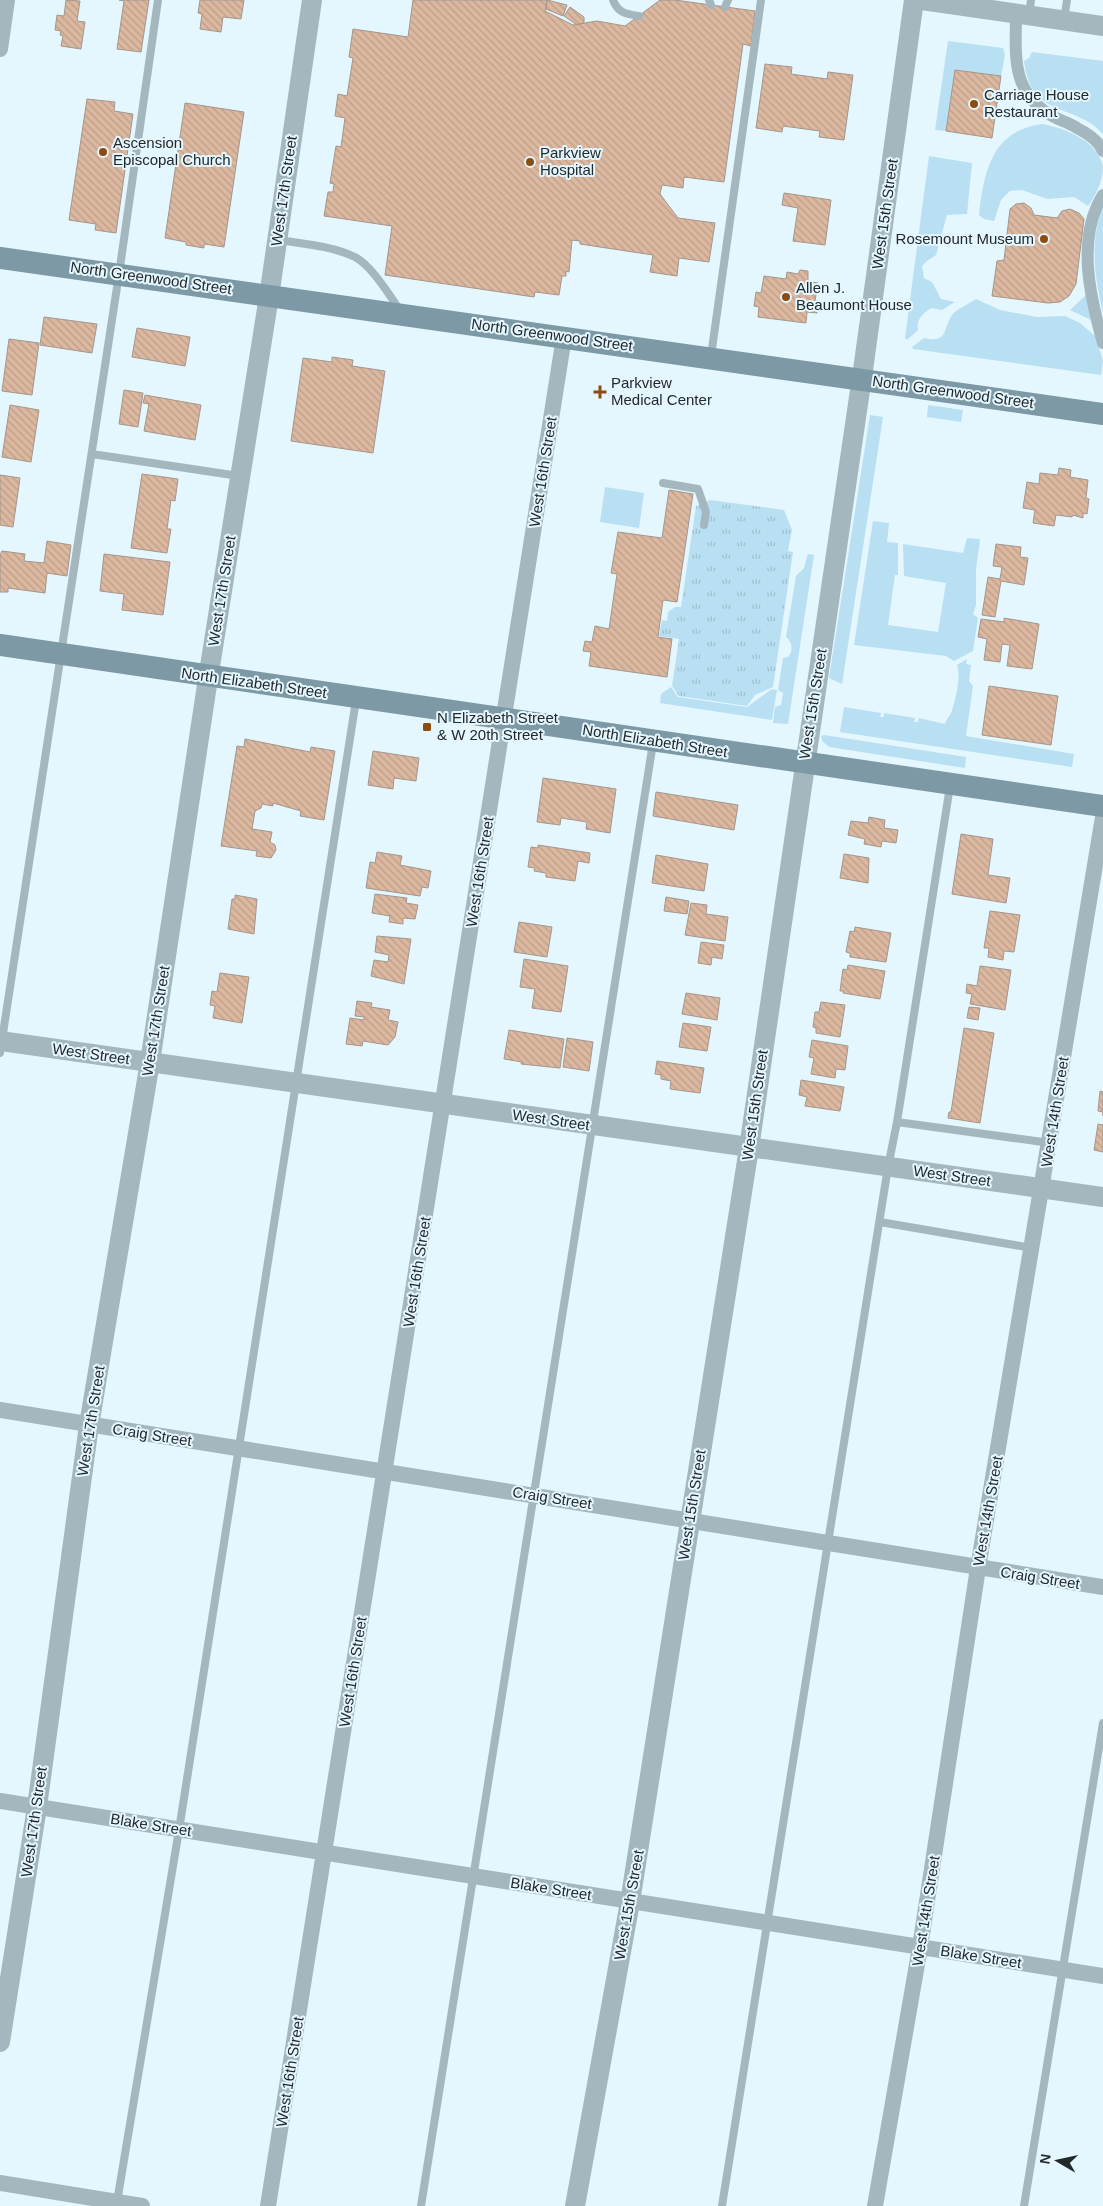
<svg xmlns="http://www.w3.org/2000/svg" width="1103" height="2206" viewBox="0 0 1103 2206" font-family="Arial,sans-serif">
  <defs>
    <pattern id="park-tufts" width="24" height="20" patternUnits="userSpaceOnUse" patternTransform="scale(1.25)"><rect width="24" height="20" fill="#b8e0f2"/><path d="M3 7l-1-3M5 7V3M7 7l1-3M15 17l-1-3M17 17v-4M19 17l1-3" fill="none" stroke="#9ec0d0"/></pattern>
    <pattern id="building-back-hatch" width="6" height="6" patternUnits="userSpaceOnUse" patternTransform="scale(1.25)"><rect width="6" height="6" fill="#dbb89f"/><path d="M-1 5l2 2M0 0l6 6M5-1l2 2" fill="none" stroke="#bc9e89"/></pattern>
  </defs>
  <rect width="100%" height="100%" fill="#e4f6fe"/>
  <path fill="#b8e0f2" d="M948,41l55,7 2,7 -4,21 -46,-6 -9,61 -11,-1z
    M1032,52l71,9v73c-28,-32 -72,-14 -79,-73l5,-3z
    M1042,124c22,4 56,16 61,43 0,14 -7,28 -15,39l-14,-9 -27,2 -25,-9 -12,1 -9,9 -7,21 -10,-2 -5,-4c5,-43 12,-84 63,-91z
    M929,156l43,7 -5,51 -20,1 -11,40 -9,6 -5,5 2,12 8,4 9,17 14,3 -13,8 -11,-2c-9,6 -15,12 -13,22l-11,10 -2,-2z
    M1103,208v105c-8,-34 -14,-72 0,-105z
    M1086,295l5,25 -21,-10z
    M976,299l24,11 37,7 28,-1 15,7 16,14 7,24 -2,14 -188,-26 -1,-2 12,-9c26,6 18,-11 29,-24 5,-6 17,-10 23,-15z
    M928,405l35,5 -2,12 -34,-5z
    M870,415l13,2 -41,267 -13,-6z
    M605,487l39,6 -5,35 -39,-6z
    M873,521l16,2 -2,19 11,1v32h-3l-7,50 50,7 8,-49 -42,-7 -1,-32 60,9 4,-15 13,1 -4,30v36l-3,9 5,4 -5,33 -19,10 -8,-5 -92,-11z
    M808,554l6,1 -26,169 -15,-1 2,-16 6,-2 2,-12 -5,-3 5,-32 5,-1c5,-5 5,-15 -2,-20l10,-61 8,-8z
    M967,659l-1,5 5,1 -2,16 4,5 -7,50 108,18 -2,13 -232,-35 4,-25 37,6 -1,4h4v-4l31,5 -1,4h4l1,-4 26,6c1,-6 6,-8 7,-14 4,-12 9,-33 5,-45z
    M671,687l7,10 69,10 25,-18 5,1 -5,30 -112,-17 1,-9z
    M824,735l142,22 -1,11 -136,-21 -7,-6 -1,-5z"/>
  <path fill="url(#park-tufts)" d="M710,500l74,10 8,20 -4,21 5,1 -20,135 -18,8 -8,11 -68,-10 -7,-10 7,-47 -20,-3 3,-16 5,1 1,-9 7,-5h6l15,-101z"/>
  <path fill="url(#building-back-hatch)" stroke="#a4968c" d="M66,0l14,1 -3,20 8,1 -4,27 -20,-3 2,-10 -3,-1 1,-4 -6,-1 2,-15 7,1z
    M119,0h30l-8,52 -24,-3 7,-48z
    M200,0h44l-3,19 -18,-2 -2,15 -21,-3 2,-15 -4,-1z
    M413,0h134l-2,11 28,14 24,-4 28,5 35,-26h15l80,11 -4,35 -8,-2 -19,138 -40,-5 -1,11 -21,-3 -2,9 18,24 37,5 -6,39 -30,-4 -2,18 -27,-4 3,-17 -73,-11v-3l-8,-1 -3,32 -3,-1v5h-4l-3,19 -24,-3 -1,5 -149,-22 7,-49 -68,-10 4,-24h5l1,-8 -4,-1 6,-37 5,1 4,-29 -10,-2 3,-22 9,2 6,-38 -4,-1 4,-28 55,8z
    M547,0l20,5 -4,11 -17,-7z
    M570,7l14,10v6l-7,2 -13,-9z
    M765,64l27,3 -1,7 36,5 1,-7 25,3 -9,65 -25,-3 1,-6 -37,-5 -1,6 -26,-4z
    M955,70l46,6 -9,62 -46,-7z
    M87,99l28,3 -1,9 19,3 -17,119 -21,-3 1,-6 -27,-4z
    M185,103l59,9 -20,135 -20,-3v4l-18,-3v-3l-21,-4z
    M784,193l47,7 -6,45 -32,-4 5,-33 -16,-3z
    M1024,203l7,5 3,7 23,3 5,-7 8,-2 9,4 5,6 -8,65 -7,12 -9,6 -12,1 -56,-7 5,-35 7,-1 6,-51 6,-5z
    M800,270l8,1v10l10,2 -3,18h4l-2,12 -10,-1 -1,11 -48,-6 1,-10 -5,-1 2,-14 5,1 3,-17 22,3 1,-7 11,2z
    M44,317l53,7 -5,29 -52,-8z
    M137,328l53,9 -5,29 -53,-9z
    M9,339l30,4 -7,52 -30,-4z
    M332,357l21,3 -1,6 33,5 -12,82 -82,-12 12,-83 29,4z
    M124,390l19,3 -5,34 -19,-3z
    M145,395l56,10 -6,35 -51,-9 5,-27 -6,-1z
    M10,405l29,5 -8,52 -29,-5z
    M1059,468l12,2 -1,7 18,3 -2,18 3,1 -2,15 -4,-1v5l-10,-3 -1,2 -16,-2 -2,11 -21,-3 2,-13 -12,-2 4,-26 12,2 1,-11 18,2z
    M142,474l36,5 -3,22 -4,-1 -4,29h4l-4,24 -36,-5z
    M0,475l20,3 -7,49 -13,-2z
    M669,490l24,4 -16,108 -14,-2 -5,37 14,2 -5,38 -78,-11 2,-14 -8,-1 2,-10 7,1 3,-16 14,3 8,-55 -6,-1 7,-41 44,6z
    M47,541l24,4 -4,31 -20,-3 -2,20 -37,-5v4h-8v-37l2,-4 23,3 -1,7 20,2z
    M996,544l25,3 -1,10 8,1 -4,27 -23,-4 -6,36 -13,-2 6,-38 12,2 2,-12 -9,-1z
    M104,554l66,8 -7,53 -41,-5 2,-16 -24,-3z
    M1004,618l35,6 -7,45 -25,-3 3,-21 -8,-1 -2,18 -16,-2 3,-21 -9,-2 3,-18 23,3z
    M989,686l69,10 -7,49 -69,-10z
    M245,739l65,13 1,-5 24,4 -11,69 -24,-4 1,-5 -28,-8v3l-11,-2 -1,4 -6,3 -3,18 20,3 -2,10 5,3 1,5 -5,8 -15,-2 1,-5 -36,-5 16,-100 7,1z
    M373,751l46,7 -3,23 -22,-3 -1,11 -25,-4z
    M543,778l73,11 -6,44 -24,-4 1,-7 -26,-4 -1,7 -23,-3z
    M656,792l82,13 -4,25 -81,-14z
    M869,817l16,3 -1,8 14,2 -2,13 -14,-2 -1,6 -17,-3 1,-5 -17,-4 3,-14 17,2z
    M961,834l32,5 -5,36 22,3 -4,25 -54,-9z
    M538,845l52,8 -1,10 -11,-2 -3,20 -29,-4v-4l-12,-2 1,-3 -7,-1 3,-20 7,1z
    M377,852l25,4 -2,9 31,6 -3,17 -6,-1 -2,9 -54,-8 4,-26 5,1z
    M844,854l25,4 -1,25 -28,-5z
    M656,855l52,9 -4,27 -52,-8z
    M375,894l32,4 -1,5 12,2 -3,14 -12,-1v6l-14,-2 1,-6 -18,-3z
    M235,895l22,4 -3,35 -26,-5 4,-30h3z
    M666,897l23,4 -2,13 -23,-3z
    M691,903l16,2 -1,9 22,3 -3,24 -40,-6z
    M990,911l30,4 -6,37 -10,-1 -1,9 -15,-3 1,-9h-5z
    M519,922l33,5 -5,30 -33,-5z
    M855,927l36,6 -5,29 -36,-5v-4l-4,-1 4,-21 4,1z
    M377,936l34,3 -7,45 -33,-8 3,-16 14,2 1,-7 -14,-3z
    M701,942l23,3 -2,14 -10,-2 -1,8 -13,-2z
    M524,959l44,7 -7,46 -29,-4 3,-19 -15,-2z
    M848,965l37,6 -5,28 -37,-6 1,-2h-4l3,-22 4,1z
    M980,966l31,4 -6,40 -35,-6 2,-10 -6,-1 1,-9 10,2z
    M220,973l29,4 -7,46 -29,-5 2,-12 -5,-1 2,-14 5,1z
    M686,993l34,5 -3,22 -35,-6z
    M357,1001l15,2 -1,4 19,3 -2,10 10,2 -3,15 -7,8 -25,-4 -1,5 -16,-2 4,-26 14,2v-3l-9,-1z
    M821,1002l24,3 -5,32 -24,-4v-5l-3,-1 2,-15h4z
    M969,1007l11,1 -2,12 -11,-2z
    M683,1023l28,4 -4,24 -28,-4z
    M964,1028l30,5 -14,90 -32,-5 1,-6h2z
    M509,1030l55,9 -4,29 -39,-4 1,-2 -18,-3z
    M567,1038l26,4 -4,29 -26,-4z
    M812,1040l36,6 -3,24 -9,-1 -1,9 -24,-4 3,-16 -5,-1z
    M657,1061l47,7 -4,25 -30,-4 1,-8 -10,-2v-4l-6,-1z
    M801,1080l43,7 -4,24 -35,-5 2,-9 -8,-2z
    M1100,1091l3,1v24v-4l-5,-1z
    M1098,1124l5,1v27l-9,-2z"/>
  <g fill="none" stroke-linecap="round" stroke-linejoin="round">
    <path stroke="#a4b7bf" stroke-width="8" d="M613,0c5,13 13,14 26,16
      M709,0l2,5
      M725,7l3,-7
      M1029,15l2,-15
      M1064,20l3,-20
      M279,240c25,4 53,6 76,17 17,9 34,38 45,53
      M711,356l50,-356
      M92,454l147,22
      M663,483l35,6 8,23 -2,13
      M0,1053l119,-779 39,-274
      M897,1122l53,-336
      M880,1222l152,26
      M117,2202l62,-372 177,-1130
      M421,2206l232,-1463
      M722,2206l166,-1039 9,-45 153,21
      M1024,2206l79,-483"/>
    <path stroke="#a4b7bf" stroke-width="12" d="M1016,13c0,41 -6,76 33,101 9,6 19,8 28,14 10,5 21,12 26,23
      M1103,195c-27,43 -13,102 0,148"/>
    <path stroke="#a4b7bf" stroke-width="16" d="M0,49l7,-49
      M0,1410l1103,177
      M0,1801l1103,175
      M0,2183l142,23
      M268,2206l296,-1869
      M875,2206l45,-259 58,-379 125,-751"/>
    <path stroke="#a4b7bf" stroke-width="20" d="M922,0l181,26
      M0,1041l1103,156
      M0,2042l37,-235 52,-382 61,-363 57,-377 63,-395 42,-290
      M575,2206l55,-304 119,-754 114,-778 51,-370"/>
    <path stroke="#7d99a5" stroke-width="22" d="M0,258l1103,156
      M0,645l1103,161"/>
  </g>
  <g fill="#8a4c0f" stroke="#e4f6fe" stroke-width="2">
    <circle cx="974" cy="104" r="5"/>
    <circle cx="103" cy="152" r="5"/>
    <circle cx="530" cy="162" r="5"/>
    <circle cx="1044" cy="239" r="5"/>
    <circle cx="786" cy="297" r="5"/>
    <path d="M597.5 384.5h5v5h5v5h-5v5h-5v-5h-5v-5h5z"/>
    <rect x="422" y="722" width="10" height="10" rx="2.5"/>
  </g>
  <g text-anchor="middle" stroke-width="4" stroke-linejoin="round" paint-order="stroke">
    <g font-size="15" fill="#22292c" stroke="#e4f6fe" text-anchor="start">
      <text x="984" y="100">Carriage House<tspan x="984" dy="17">Restaurant</tspan></text>
      <text x="113" y="148">Ascension<tspan x="113" dy="17">Episcopal Church</tspan></text>
      <text x="540" y="158">Parkview<tspan x="540" dy="17">Hospital</tspan></text>
      <text x="1034" y="244" text-anchor="end">Rosemount Museum</text>
      <text x="796" y="293">Allen J.<tspan x="796" dy="17">Beaumont House</tspan></text>
      <text x="611" y="388">Parkview<tspan x="611" dy="17">Medical Center</tspan></text>
      <text x="437" y="723">N Elizabeth Street<tspan x="437" dy="17">&amp; W 20th Street</tspan></text>
    </g>
    <g font-size="15" fill="#22292c" stroke="#e4f6fe">
      <text transform="translate(284 191) rotate(-82)" y="5">West 17th Street</text>
      <text transform="translate(885 214) rotate(-82)" y="5">West 15th Street</text>
      <text transform="translate(151 278) rotate(8)" y="5">North Greenwood Street</text>
      <text transform="translate(552 335) rotate(8)" y="5">North Greenwood Street</text>
      <text transform="translate(953 392) rotate(8)" y="5">North Greenwood Street</text>
      <text transform="translate(543 472) rotate(-81)" y="5">West 16th Street</text>
      <text transform="translate(222 591) rotate(-81)" y="5">West 17th Street</text>
      <text transform="translate(254 683) rotate(8)" y="5">North Elizabeth Street</text>
      <text transform="translate(813 704) rotate(-81)" y="5">West 15th Street</text>
      <text transform="translate(655 741) rotate(9)" y="5">North Elizabeth Street</text>
      <text transform="translate(480 872) rotate(-81)" y="5">West 16th Street</text>
      <text transform="translate(156 1021) rotate(-81)" y="5">West 17th Street</text>
      <text transform="translate(91 1054) rotate(8)" y="5">West Street</text>
      <text transform="translate(755 1105) rotate(-82)" y="5">West 15th Street</text>
      <text transform="translate(1055 1112) rotate(-81)" y="5">West 14th Street</text>
      <text transform="translate(551 1120) rotate(8)" y="5">West Street</text>
      <text transform="translate(952 1176) rotate(8)" y="5">West Street</text>
      <text transform="translate(417 1272) rotate(-81)" y="5">West 16th Street</text>
      <text transform="translate(91 1421) rotate(-81)" y="5">West 17th Street</text>
      <text transform="translate(152 1435) rotate(9)" y="5">Craig Street</text>
      <text transform="translate(552 1498) rotate(9)" y="5">Craig Street</text>
      <text transform="translate(692 1505) rotate(-81)" y="5">West 15th Street</text>
      <text transform="translate(988 1511) rotate(-80)" y="5">West 14th Street</text>
      <text transform="translate(1040 1578) rotate(9)" y="5">Craig Street</text>
      <text transform="translate(353 1672) rotate(-81)" y="5">West 16th Street</text>
      <text transform="translate(34 1822) rotate(-82)" y="5">West 17th Street</text>
      <text transform="translate(151 1825) rotate(9)" y="5">Blake Street</text>
      <text transform="translate(551 1889) rotate(9)" y="5">Blake Street</text>
      <text transform="translate(629 1905) rotate(-80)" y="5">West 15th Street</text>
      <text transform="translate(926 1911) rotate(-81)" y="5">West 14th Street</text>
      <text transform="translate(981 1957) rotate(9)" y="5">Blake Street</text>
      <text transform="translate(290 2072) rotate(-81)" y="5">West 16th Street</text>
    </g>
  </g>
  <g transform="translate(1058 2161) rotate(279)" stroke="#e4f6fe" stroke-width="4" paint-order="stroke">
  <path d="M0-4L9 19L0 12L-9 19Z" fill="#22292c"/>
  <text y="-8" font-size="14" font-weight="bold" text-anchor="middle" fill="#22292c">N</text>
  </g>
</svg>
